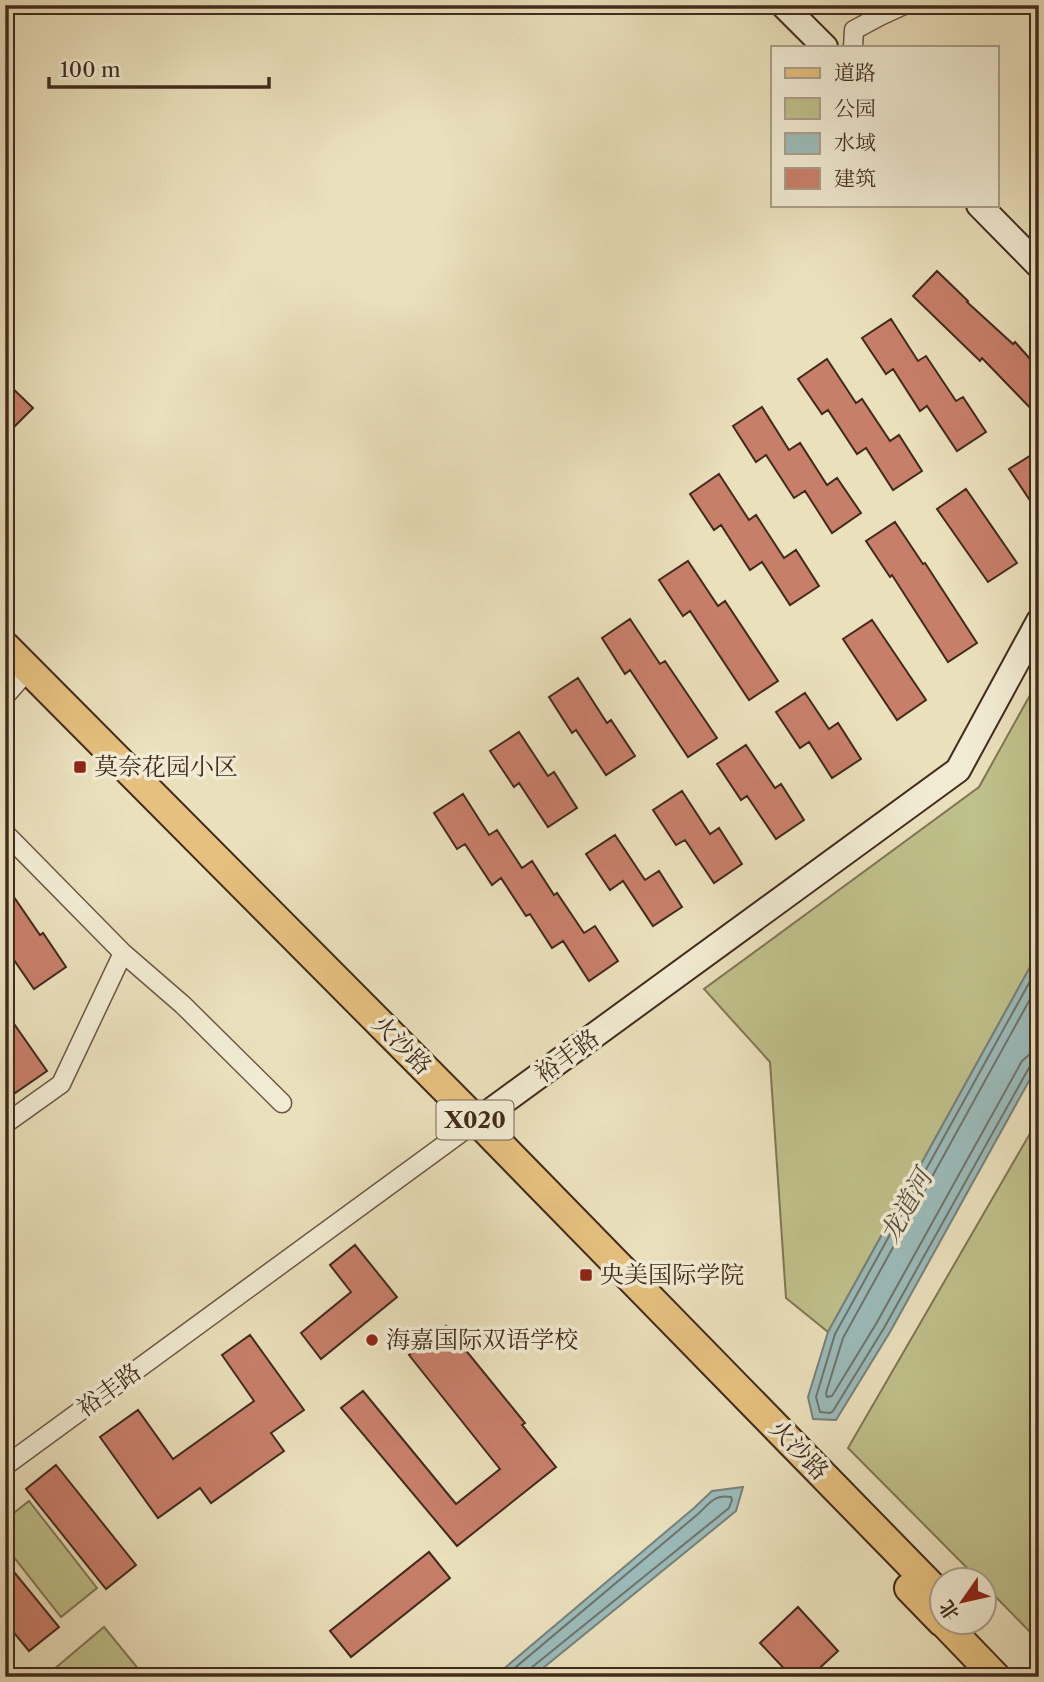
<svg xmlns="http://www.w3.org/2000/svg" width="1044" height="1682" viewBox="0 0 1044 1682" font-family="'Libre Caslon Text','Noto Serif SC',serif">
  <rect width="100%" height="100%" fill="#eae0bc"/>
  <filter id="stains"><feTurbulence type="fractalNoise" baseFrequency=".00286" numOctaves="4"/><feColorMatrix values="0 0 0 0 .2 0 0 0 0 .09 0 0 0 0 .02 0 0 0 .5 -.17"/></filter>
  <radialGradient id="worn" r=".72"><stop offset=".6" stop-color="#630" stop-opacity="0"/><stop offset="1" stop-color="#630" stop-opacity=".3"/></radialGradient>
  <path fill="#bfc08b" stroke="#807654" stroke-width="2" d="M1039,679v272l-211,381 -42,-34 -16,-236 -66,-73 275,-202z
    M1039,1118v523l-54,-55 -1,-6h-5l-131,-132z
    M29,1501l68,87 -36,29 -56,-71v-26z
    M104,1627l41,50h-97l-1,-2z"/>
  <path fill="#9bbbba" stroke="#77817b" stroke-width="2" d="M1039,951v112l-149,269 -54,88 -23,-1 -5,-22 20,-65z
    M743,1487l-7,24 -204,166h-38l200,-169 18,-17z"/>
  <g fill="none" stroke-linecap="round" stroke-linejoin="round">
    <path stroke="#6e736c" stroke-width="2" d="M1039,965l-204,369 -19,63 4,15 10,1 3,-2 51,-83 146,-262 3,-4h6
      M1039,983l-196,355 -17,55 1,4 5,-1 44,-72 146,-263 8,-7 9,-1
      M504,1677l194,-163c12,-11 16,-20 33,-17l1,3 -3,8 -198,160 -3,4v5"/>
  </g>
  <path fill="#c87f6a" stroke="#422b1d" stroke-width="2" d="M937,271l31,30 -1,1 46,42 2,-2 24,27v48l-57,-59 -2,3 -67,-65z
    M891,319l27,42 8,-5 30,45 7,-4 23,35 -29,19 -30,-45 -7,5 -27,-42 -7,5 -24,-36z
    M827,359l29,44 6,-4 28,42 9,-6 23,36 -29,19 -27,-42 -9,6 -29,-44 -6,4 -24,-35z
    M5,381l28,27 -28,28z
    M762,407l27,43 11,-7 27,42 10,-7 24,35 -29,20 -27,-42 -11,7 -28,-43 -10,7 -23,-36z
    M1039,450v64l-30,-45z
    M719,474l30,46 7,-5 28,43 12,-8 23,36 -29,19 -28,-43 -12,8 -29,-45 -7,5 -24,-36z
    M966,489l51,74 -29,19 -51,-73z
    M895,522l28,42 2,-1 52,80 -29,19 -56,-87 -2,2 -24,-36z
    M688,561l30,45 7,-5 53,80 -29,19 -59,-89 -7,5 -24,-36z
    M630,619l30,45 5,-3 52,77 -29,19 -58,-87 -5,4 -23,-36z
    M872,620l54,80 -29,20 -54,-81z
    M578,678l29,45 4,-3 24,36 -29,19 -30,-45 -4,3 -23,-36z
    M805,693l24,36 9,-6 23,36 -29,19 -23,-36 -9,6 -24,-36z
    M519,732l29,44 6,-4 23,36 -29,19 -29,-44 -5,4 -24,-36z
    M746,745l29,43 6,-4 23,36 -28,19 -29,-43 -6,4 -24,-36z
    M682,791l28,43 9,-6 23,36 -28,19 -29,-43 -9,5 -23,-35z
    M463,794l26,41 8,-5 25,38 10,-7 22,34 3,-2 27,40 11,-7 23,35 -29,20 -26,-40 -11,7 -22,-34 -4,2 -25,-38 -9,7 -27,-41 -8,5 -23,-36z
    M615,835l30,45 14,-9 23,36 -29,19 -30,-45 -13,9 -24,-36z
    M5,884l35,51 3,-2 23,34 -32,22 -29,-42z
    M5,1011l42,60 -32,22 -10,-14z
    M355,1245l42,52 -76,62 -20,-26 50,-41 -21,-27z
    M446,1326l79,97 -3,2 34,42 -99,79 -116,-138 22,-17 93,113 44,-35 -91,-114z
    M250,1335l54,75 -33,23 13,18 -73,52 -11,-15 -42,30 -58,-81 38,-27 35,49 81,-58 -32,-46z
    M56,1465l80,100 -30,24 -80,-100z
    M429,1552l21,26 -99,79 -21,-26z
    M5,1561l54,66 -30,24 -24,-29z
    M798,1607l40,44 -28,26h-18l-32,-34z"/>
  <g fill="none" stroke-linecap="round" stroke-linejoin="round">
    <g stroke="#6c5845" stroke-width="21">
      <path id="street" d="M853,47l1,-17 26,-14 24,-11
        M5,696l24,-27
        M5,833l118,120 -62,131 -56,40
        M123,953l60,52 99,98
        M5,1466l472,-345"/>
    </g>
    <g stroke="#422b1d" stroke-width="28">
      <path id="secondary" d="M783,5l42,42
        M979,205l60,61
        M477,1121l481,-351 81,-149"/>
    </g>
    <g stroke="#422b1d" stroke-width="32">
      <path id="primary" d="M5,646l472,475 465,476
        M909,1588l33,34
        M943,1622l53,55"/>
    </g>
    <use href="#street" stroke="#f1ebd3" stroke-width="18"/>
    <use href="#secondary" stroke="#f1ebd3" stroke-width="24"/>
    <use href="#primary" stroke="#e5c07e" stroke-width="28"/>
  </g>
  <g fill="#8f2418" stroke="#f1ebd3" stroke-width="2.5">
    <rect x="73" y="760" width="14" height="14" rx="3.5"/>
    <rect x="579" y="1268" width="14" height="14" rx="3.5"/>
    <circle cx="372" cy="1340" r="7"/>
  </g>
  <g text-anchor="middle" stroke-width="7" stroke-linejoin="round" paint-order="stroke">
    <rect fill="#f1ebd3" stroke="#766554" stroke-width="2" x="436.5" y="1100.5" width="77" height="39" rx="5"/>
    <g font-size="23" font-weight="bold" fill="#422b1d">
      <text x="475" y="1128">X020</text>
    </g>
    <g font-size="24" fill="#422b1d" stroke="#f1ebd3" text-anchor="start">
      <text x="94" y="775">莫奈花园小区</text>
      <text x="600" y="1283">央美国际学院</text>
      <text x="386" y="1348">海嘉国际双语学校</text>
    </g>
    <g font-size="24" fill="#422b1d" stroke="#f1ebd3">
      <text transform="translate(402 1045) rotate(45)" y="8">火沙路</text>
      <text transform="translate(567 1056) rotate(-36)" y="8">裕丰路</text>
      <text transform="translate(109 1390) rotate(-36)" y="8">裕丰路</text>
      <text transform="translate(799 1450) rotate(46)" y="8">火沙路</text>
    </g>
    <g font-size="26" font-style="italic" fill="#584f44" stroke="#f1ebd3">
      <text transform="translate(906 1206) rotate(-61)" y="9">龙道河</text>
    </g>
  </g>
  <rect width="1044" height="1682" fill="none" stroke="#eae0bc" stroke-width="28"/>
  <rect x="7" y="7" width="1030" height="1668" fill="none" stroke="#422b1d" stroke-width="3.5"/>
  <rect x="14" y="14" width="1016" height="1654" fill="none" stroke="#422b1d" stroke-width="2"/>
  <rect x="771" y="46" width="228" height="161" fill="#f1ebd3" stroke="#ab9e8a" stroke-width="2"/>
  <rect x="785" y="68" width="35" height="10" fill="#e5c07e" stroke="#ab9e8a" stroke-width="2"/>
  <text x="834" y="80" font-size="21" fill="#422b1d">道路</text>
  <rect x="785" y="98" width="35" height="21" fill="#bfc08b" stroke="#ab9e8a" stroke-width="2"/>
  <text x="834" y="116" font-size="21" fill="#422b1d">公园</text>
  <rect x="785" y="133" width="35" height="21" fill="#9bbbba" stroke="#ab9e8a" stroke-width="2"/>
  <text x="834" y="150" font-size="21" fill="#422b1d">水域</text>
  <rect x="785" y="168" width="35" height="21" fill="#c87f6a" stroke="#ab9e8a" stroke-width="2"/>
  <text x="834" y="186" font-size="21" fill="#422b1d">建筑</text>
  <g transform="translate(963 1601) rotate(236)"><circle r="33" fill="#f1ebd3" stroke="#ab9e8a" stroke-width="2"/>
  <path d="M0-5L12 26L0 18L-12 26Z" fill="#8f2418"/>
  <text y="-10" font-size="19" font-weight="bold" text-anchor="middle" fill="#422b1d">北</text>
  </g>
  <path d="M49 77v10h220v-10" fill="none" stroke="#422b1d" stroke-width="3.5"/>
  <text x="60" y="77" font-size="21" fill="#422b1d" stroke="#f1ebd3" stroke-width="5" paint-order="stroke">100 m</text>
  <rect width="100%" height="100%" filter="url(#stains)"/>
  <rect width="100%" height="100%" fill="url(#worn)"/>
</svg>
